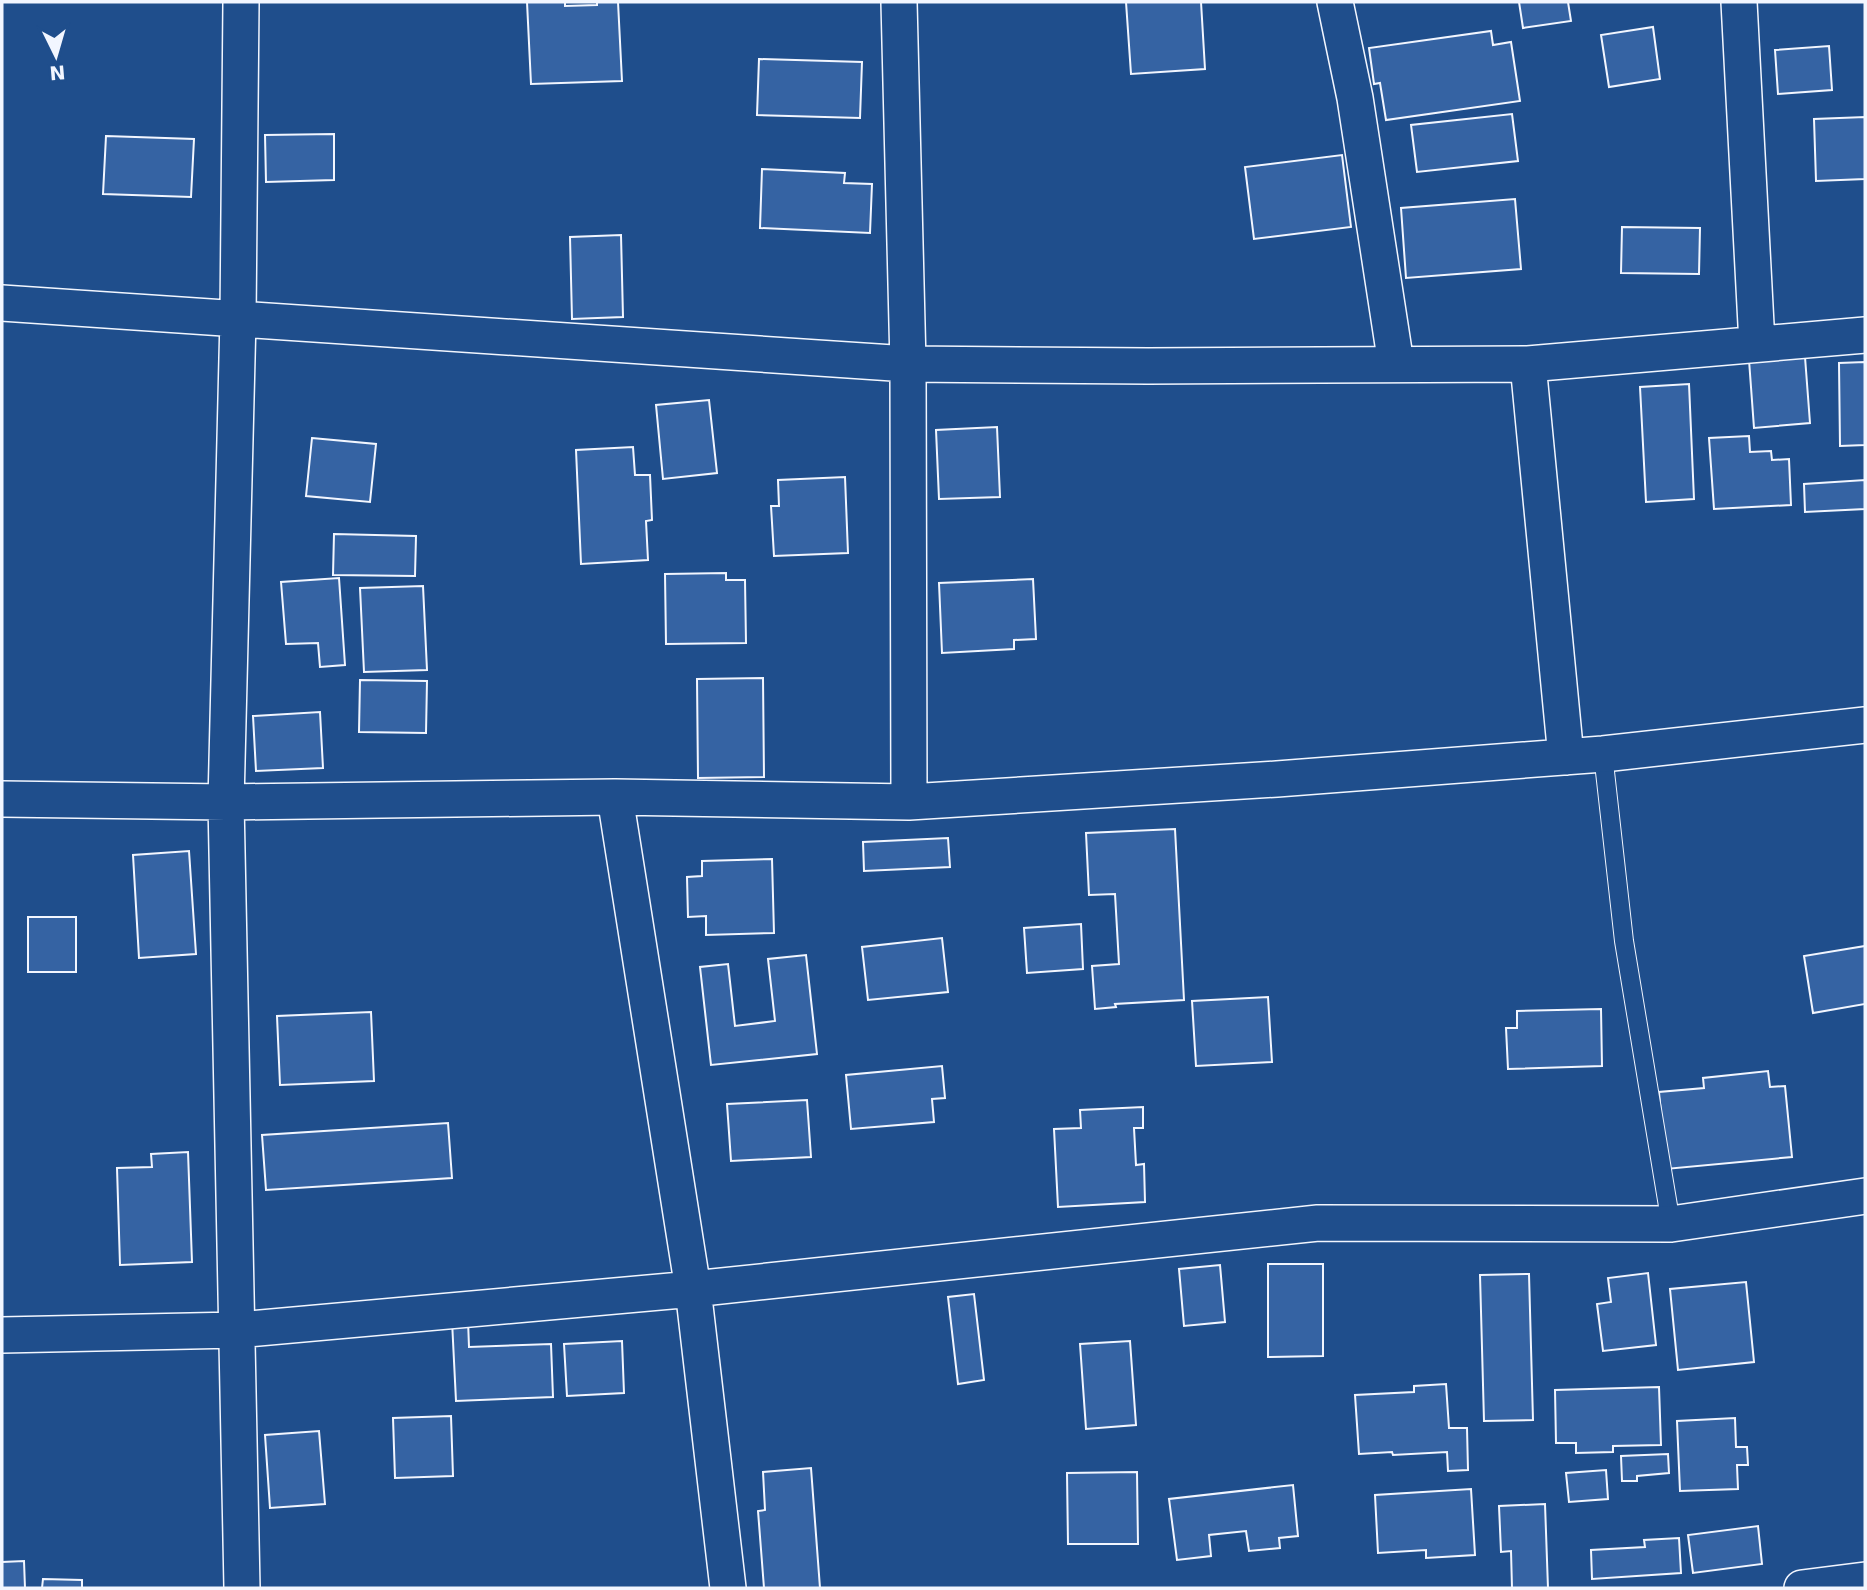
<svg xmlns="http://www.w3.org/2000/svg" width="1867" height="1590" viewBox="0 0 1867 1590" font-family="'DejaVu Sans',sans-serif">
  <rect width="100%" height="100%" fill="#1f4e8c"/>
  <path fill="#3563a3" stroke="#f2f6ff" stroke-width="2" d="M527,2h38v4l32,-1v-3h21l4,79 -91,3z
    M1126,2h75l4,67 -74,5z
    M1519,2h49l3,19 -48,7z
    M1653,27l7,52 -51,8 -8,-52z
    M1491,31l2,14 18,-3 9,59 -134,19 -6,-37 -6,1 -5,-36z
    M1829,46l3,44 -54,4 -3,-44z
    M759,59l103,3 -2,56 -103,-3z
    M1512,114l6,47 -101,11 -6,-47z
    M1865,117v62l-49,2 -2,-62z
    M334,134v46l-68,2 -1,-47z
    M106,136l88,3 -3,58 -88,-3z
    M1342,155l9,72 -97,12 -9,-72z
    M762,169l83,4 -1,10 28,1 -2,49 -110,-5z
    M1515,199l6,70 -115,9 -5,-70z
    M1622,227l78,1 -1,46 -78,-1z
    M621,235l2,82 -51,2 -2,-82z
    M1805,357l5,66 -56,5 -5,-68z
    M1865,362v83l-25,1 -1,-83z
    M1689,384l5,115 -48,3 -6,-115z
    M709,400l8,73 -54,6 -7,-74z
    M997,427l3,70 -61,2 -3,-69z
    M1749,436l1,16 21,-1 1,9 17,-1 2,46 -77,4 -5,-71z
    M312,438l64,6 -6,58 -64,-6z
    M633,447l2,28h15l2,45 -6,1 2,39 -67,4 -5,-114z
    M845,477l3,76 -74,3 -3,-50h8l-1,-26z
    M1865,480v29l-60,3 -1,-28z
    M334,534l82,2 -1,40 -82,-1z
    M726,573v7h19l1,63 -80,1 -1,-70z
    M339,578l6,87 -25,2 -2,-24 -32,1 -5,-62z
    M1033,579l3,60 -22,1v9l-72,4 -3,-70z
    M423,586l4,84 -63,2 -4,-84z
    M763,678l1,99 -66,1 -1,-99z
    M360,680l67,1 -1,52 -67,-1z
    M320,712l3,56 -67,3 -3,-55z
    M1175,829l9,171 -69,4 1,3 -21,2 -3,-43 27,-2 -4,-70 -26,1 -3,-62z
    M948,838l2,29 -86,4 -1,-29z
    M189,851l7,103 -57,4 -6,-103z
    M772,859l2,74 -68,2v-19l-18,1 -1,-40 15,-1v-15z
    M28,917h48v55h-48z
    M1081,924l2,45 -56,4 -3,-45z
    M942,938l6,54 -80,8 -6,-53z
    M1865,946v58l-52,9 -9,-57z
    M806,955l11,99 -106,11 -11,-98 28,-3 7,62 40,-5 -7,-62z
    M1268,997l4,65 -76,4 -4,-65z
    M1601,1009l1,57 -94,3 -2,-41h11v-17z
    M371,1012l3,69 -94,4 -3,-69z
    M942,1066l3,32 -13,1 2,23 -83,7 -5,-54z
    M1768,1071l2,16 15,-1 7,71 -126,12 -7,-77 45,-4 -1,-10z
    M807,1100l4,57 -80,4 -4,-57z
    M1143,1107v21h-9l2,37 8,-1 1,38 -87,5 -4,-78 27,-1 -1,-18z
    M448,1123l4,55 -186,12 -4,-55z
    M188,1152l4,110 -72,3 -3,-97 35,-1 -1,-13z
    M1268,1264h55v92l-55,1z
    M1220,1265l5,57 -41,4 -5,-57z
    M1648,1273l8,72 -53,6 -6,-47 14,-2 -3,-24z
    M1529,1274l4,146 -49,1 -4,-146z
    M1746,1282l8,80 -76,8 -8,-81z
    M974,1294l10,86 -26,4 -10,-87z
    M468,1320l1,27 82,-3 2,53 -97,4 -4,-80z
    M622,1341l2,52 -57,3 -3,-52z
    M1130,1341l6,84 -50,4 -6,-85z
    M1446,1384l3,44h18l1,42 -20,1 -1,-19 -54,3 -1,-3 -33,2 -4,-59 59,-3v-6z
    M1659,1387l2,58 -48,1v6l-37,1v-10h-20l-1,-53z
    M451,1416l2,60 -58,2 -2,-60z
    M1735,1418l1,29h11l1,18h-11l1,24 -58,2 -3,-70z
    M319,1431l6,73 -55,4 -5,-73z
    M1668,1454l1,19 -32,3v5h-15l-1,-25z
    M811,1468l9,120h-56l-6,-77 7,-1 -2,-38z
    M1606,1470l2,29 -39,3 -3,-29z
    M1137,1472l1,72h-70l-1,-71z
    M1293,1485l5,51 -19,2 1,10 -31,3 -3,-20 -37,4 2,21 -34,4 -8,-61z
    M1471,1489l4,66 -49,3v-8l-48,3 -3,-58z
    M1545,1504l3,84h-36l-1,-37 -10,1 -2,-46z
    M1758,1526l4,38 -69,9 -5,-38z
    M1679,1538l2,35 -89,6 -1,-29 54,-3 -1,-7z
    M24,1561l1,27h-23v-26z
    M43,1579l39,1v8h-40z"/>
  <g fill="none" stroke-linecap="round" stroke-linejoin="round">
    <g stroke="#f2f6ff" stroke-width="20">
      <path id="service" d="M1603,754l21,187 47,283"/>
    </g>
    <g stroke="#f2f6ff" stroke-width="38">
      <path id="minor" d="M241,2l-3,316 -12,484 16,786
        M899,2l9,362 1,438
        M1335,2l20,96 41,266
        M1739,2l18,342
        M2,303l906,61 240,2 380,-2 337,-29
        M1528,364l38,393
        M615,797l78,492 35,299
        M2,799l224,3 389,-5 294,5 368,-23 326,-25 262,-29
        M2,1335l235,-5 456,-41 625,-66 353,1 194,-28
        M1802,1588l63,-8"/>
    </g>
    <use href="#service" stroke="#1f4e8c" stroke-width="18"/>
    <use href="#minor" stroke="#1f4e8c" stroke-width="35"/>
  </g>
  <rect width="1867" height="1590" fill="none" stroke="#f2f6ff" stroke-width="7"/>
  <g transform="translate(56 56) rotate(175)" stroke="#1f4e8c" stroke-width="5" paint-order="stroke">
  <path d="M0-5L12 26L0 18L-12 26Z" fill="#f2f6ff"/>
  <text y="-10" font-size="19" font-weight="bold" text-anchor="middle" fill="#f2f6ff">N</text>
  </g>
</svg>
